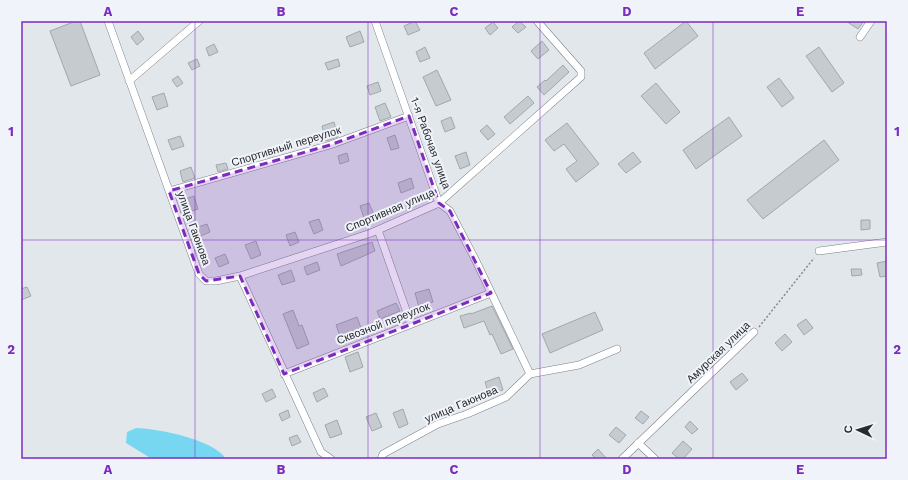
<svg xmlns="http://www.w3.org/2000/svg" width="908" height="480" viewBox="0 0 908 480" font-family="'Work Sans',sans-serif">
  <rect width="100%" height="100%" fill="#e2e7ec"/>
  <path fill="#78d7f0" d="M136,428c23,1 77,11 90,31h-74l-26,-16 1,-11z"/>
  <path fill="#c6cbd0" stroke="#a2a7ac" d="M76,21h4l20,54 -29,11 -21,-55z
    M415,21l5,9 -12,5 -4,-9z
    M519,21l7,6 -8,6 -6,-6z
    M686,21l12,15 -43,33 -11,-16z
    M846,21h18l-6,8z
    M493,22l5,6 -8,7 -5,-7z
    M138,31l6,8 -7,6 -6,-8z
    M360,31l4,11 -14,5 -4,-10z
    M542,41l7,9 -11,9 -7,-8z
    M214,44l4,8 -9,4 -3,-8z
    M425,47l5,11 -10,4 -4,-10z
    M819,47l25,36 -12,9 -26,-36z
    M197,59l3,7 -8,4 -4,-7z
    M338,59l2,7 -12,4 -3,-7z
    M563,65l6,7 -25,23 -7,-8 8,-7 1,1z
    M437,70l14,30 -15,6 -13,-29z
    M178,76l5,7 -6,4 -5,-7z
    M779,78l15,20 -12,9 -15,-20z
    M378,82l3,9 -11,4 -3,-9z
    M656,83l24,29 -14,12 -25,-28z
    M164,93l4,13 -11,4 -5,-13z
    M528,96l6,7 -24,21 -6,-7z
    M385,103l6,14 -11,4 -5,-14z
    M451,117l4,11 -10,4 -4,-11z
    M729,117l13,19 -46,33 -13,-19z
    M334,122l4,15 -12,4 -4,-15z
    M567,123l32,41 -23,18 -10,-13 11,-8 -13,-17 -10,7 -9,-11z
    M487,125l8,9 -7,6 -8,-9z
    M395,135l4,13 -8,2 -4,-12z
    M180,136l4,10 -12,4 -4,-10z
    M824,140l15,20 -76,59 -16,-19z
    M274,149l1,6 -8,3 -2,-7z
    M466,152l4,13 -10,4 -5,-13z
    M633,152l8,10 -15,11 -8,-9z
    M347,153l2,8 -9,3 -2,-8z
    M251,157l2,5 -8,2 -2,-4z
    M226,163l2,6 -10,3 -2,-7z
    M191,167l4,11 -12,4 -3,-11z
    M411,178l3,10 -13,5 -3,-10z
    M194,196l4,13 -9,3 -4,-13z
    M369,203l5,12 -10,3 -4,-12z
    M319,219l4,11 -9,4 -5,-12z
    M861,220h9v9l-9,1z
    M207,224l3,8 -12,5 -3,-9z
    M295,232l4,10 -9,4 -4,-11z
    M256,241l5,14 -10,4 -6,-14z
    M372,242l3,9 -34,15 -4,-12z
    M225,254l4,9 -10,4 -4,-9z
    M887,261v15l-7,1 -3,-14z
    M317,262l3,8 -13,5 -3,-8z
    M851,269h10l1,6 -10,1z
    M291,270l4,11 -13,4 -4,-10z
    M27,287l4,9 -10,4v-11z
    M429,289l4,13 -14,5 -4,-14z
    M396,303l4,8 -20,8 -3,-8z
    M492,306l21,43 -12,5 -9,-20 -2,1 -6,-14 -20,7 -4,-12 11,-3v1z
    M293,310l6,16 3,-1 7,19 -12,5 -14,-35z
    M595,312l8,18 -53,23 -8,-19z
    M357,317l4,11 -21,8 -4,-11z
    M806,319l7,9 -9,7 -7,-10z
    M785,334l7,8 -10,9 -7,-8z
    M358,352l5,15 -13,5 -5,-15z
    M742,373l6,7 -12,10 -6,-8z
    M499,377l4,13 -14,5 -4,-13z
    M324,388l4,8 -11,6 -4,-9z
    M272,389l4,8 -10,5 -4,-8z
    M403,409l5,15 -9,4 -6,-15z
    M288,410l2,7 -8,4 -3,-7z
    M641,411l8,6 -6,7 -8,-6z
    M376,413l6,14 -10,4 -6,-14z
    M337,420l5,14 -12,4 -5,-13z
    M690,421l8,8 -6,5 -7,-7z
    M616,427l10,8 -7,8 -10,-8z
    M297,435l4,7 -9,4 -3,-8z
    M683,441l9,8 -9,10h-4l-7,-6z
    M598,449l9,10h-11l-4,-4z"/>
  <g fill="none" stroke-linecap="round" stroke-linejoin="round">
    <g stroke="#7d8186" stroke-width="8">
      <path id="minor" d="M108,21l91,253 7,7h10l24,-5 81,176 10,7
        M375,21l64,182 11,8 26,50 54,113
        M860,37l11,-16
        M129,81l70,-60
        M169,191l161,-46 79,-29
        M378,230l33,94
        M819,251l68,-9
        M240,276l131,-43 68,-30 142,-126v-6l-44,-50
        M284,374l207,-81
        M638,443l17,16
        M381,459l2,-5 55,-30 29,-10 39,-17 24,-23 49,-9 38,-16
        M622,459l132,-127"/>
    </g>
    <path stroke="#85888b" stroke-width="1.5" stroke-dasharray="2 2" stroke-linecap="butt" d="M759,327l55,-69"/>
    <use href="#minor" stroke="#fff" stroke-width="7"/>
  </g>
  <path fill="#7b2cbf" fill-opacity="0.2" stroke="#7b2cbf" stroke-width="3" stroke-dasharray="8 5" stroke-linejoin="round" d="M409,116l30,87 11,8 41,82 -207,81 -44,-98 -34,5 -7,-7 -30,-83 161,-46z"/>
  <path fill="none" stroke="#7b2cbf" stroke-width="1" stroke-opacity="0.55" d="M195,21v438M368,21v438M540,21v438M713,21v438M21,240h866"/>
  <g text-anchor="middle" stroke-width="4" stroke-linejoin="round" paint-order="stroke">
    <g font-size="11" fill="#292a2c" stroke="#f0f4fa">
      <text transform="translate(431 143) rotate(70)" y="4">1-я Рабочая улица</text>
      <text transform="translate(286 146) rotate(-17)" y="4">Спортивный переулок</text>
      <text transform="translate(390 210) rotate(-23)" y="4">Спортивная улица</text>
      <text transform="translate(194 228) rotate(70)" y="4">улица Гаюнова</text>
      <text transform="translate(383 323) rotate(-21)" y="4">Сквозной переулок</text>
      <text transform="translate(718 352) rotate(-44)" y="4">Амурская улица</text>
      <text transform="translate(461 404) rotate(-23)" y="4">улица Гаюнова</text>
    </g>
  </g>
  <rect width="908" height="480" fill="none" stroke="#f0f4fa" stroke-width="44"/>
  <g transform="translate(858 430) rotate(274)" stroke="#f0f4fa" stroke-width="3" paint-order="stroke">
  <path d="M0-3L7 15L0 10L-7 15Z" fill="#292a2c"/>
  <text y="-6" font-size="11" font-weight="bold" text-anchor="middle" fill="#292a2c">С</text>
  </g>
  <rect x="22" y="22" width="864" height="436" fill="none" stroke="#7b2cbf" stroke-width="1.5"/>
  <g font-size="13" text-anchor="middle" font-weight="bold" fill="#7b2cbf">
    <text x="108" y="16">A</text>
    <text x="281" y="16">B</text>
    <text x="454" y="16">C</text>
    <text x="627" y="16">D</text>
    <text x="800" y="16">E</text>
    <text x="11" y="136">1</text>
    <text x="897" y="136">1</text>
    <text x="11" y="354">2</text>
    <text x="897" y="354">2</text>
    <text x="108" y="474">A</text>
    <text x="281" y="474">B</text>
    <text x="454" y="474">C</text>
    <text x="627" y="474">D</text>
    <text x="800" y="474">E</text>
  </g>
</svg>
